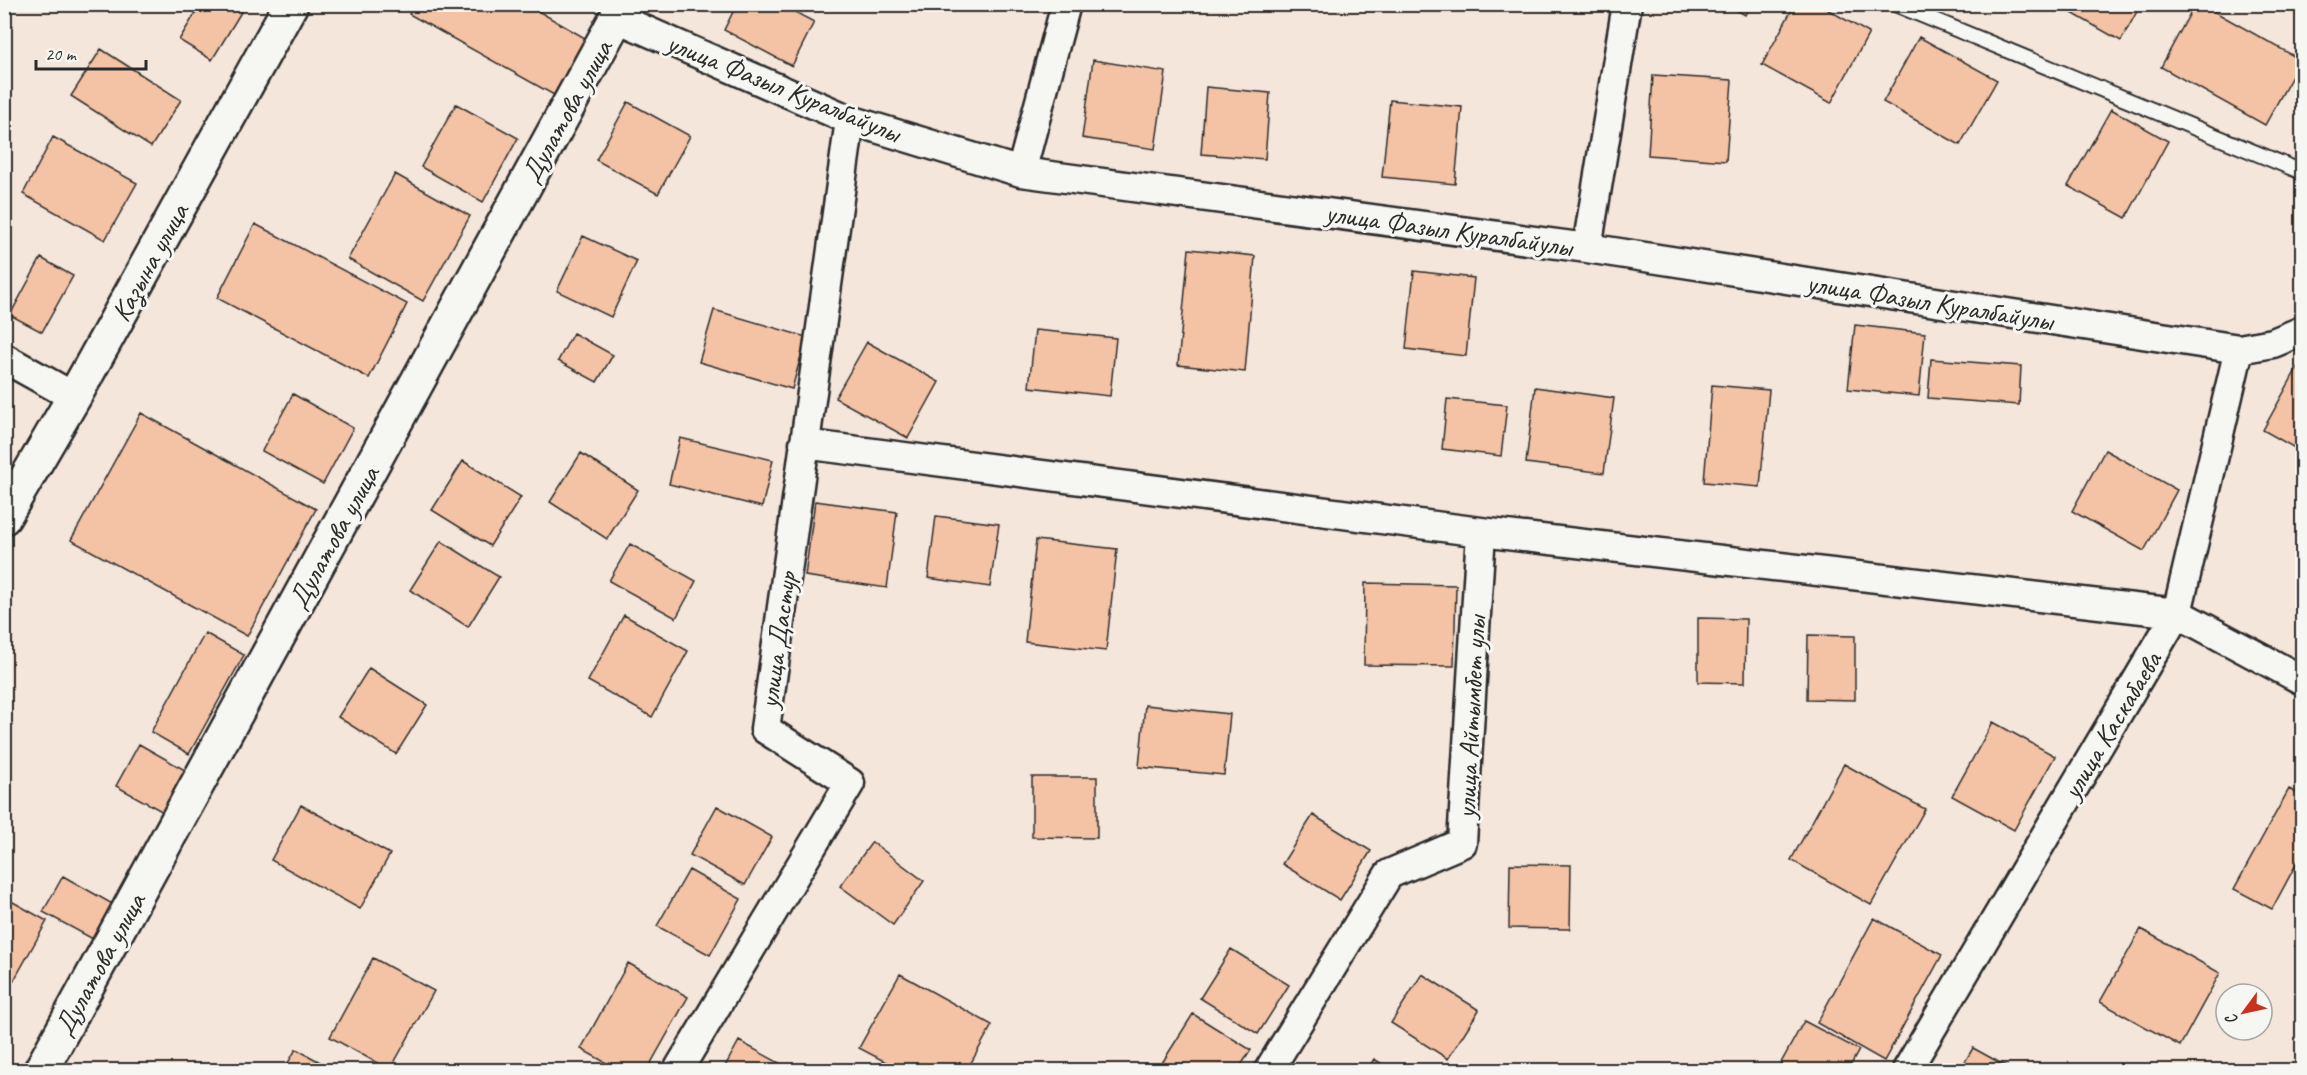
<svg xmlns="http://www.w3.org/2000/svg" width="2307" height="1075" viewBox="0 0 2307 1075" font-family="Caveat,sans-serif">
  <rect width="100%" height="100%" fill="#f5e6db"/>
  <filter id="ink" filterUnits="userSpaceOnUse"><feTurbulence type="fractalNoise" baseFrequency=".0167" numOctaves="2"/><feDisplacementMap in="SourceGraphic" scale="12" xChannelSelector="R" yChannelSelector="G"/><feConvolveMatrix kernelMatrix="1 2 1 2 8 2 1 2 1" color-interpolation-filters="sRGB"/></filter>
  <g filter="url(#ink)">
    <path fill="#f4c2a4" stroke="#2b2b2b" stroke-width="1.5" d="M201,4h45l-34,56 -33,-20z
      M414,4h112l59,34 -31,57 -145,-81z
      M737,4h43l34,18 -22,44 -68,-36z
      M1726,4h25l-6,11z
      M1795,4h23l51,29 -38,70 -69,-38z
      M2056,4h85l-20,37z
      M2195,4h6l100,56 -36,65 -104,-58z
      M1919,37l78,43 -37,65 -77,-43z
      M101,49l80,51 -30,47 -80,-51z
      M1093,60l73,12 -11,77 -73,-11z
      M1653,75l79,5 -6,81 -78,-6z
      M1206,87l64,6 -5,66 -64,-5z
      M1390,100l72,7 -7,77 -73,-7z
      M628,102l62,34 -32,58 -62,-34z
      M456,104l62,34 -35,64 -62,-35z
      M2111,109l57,32 -42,77 -58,-32z
      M53,137l84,46 -32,57 -82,-46z
      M395,174l75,42 -47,85 -75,-42z
      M255,224l152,80 -38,74 -152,-80z
      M583,236l54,25 -26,56 -54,-26z
      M1189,249l66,7 -10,116 -67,-7z
      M41,258l32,18 -31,56 -32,-17z
      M1414,271l60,7 -8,78 -60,-7z
      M714,310l92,27 -14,52 -93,-27z
      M1855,325l70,8 -6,63 -71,-7z
      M1035,330l81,8 -6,58 -81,-9z
      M573,333l40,22 -16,27 -39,-21z
      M867,342l72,40 -31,56 -73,-40z
      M1931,359l90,7 -2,39 -91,-7z
      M2300,363l2,1v88l-39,-22z
      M1712,385l57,5 -9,97 -56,-5z
      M1535,387l79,11 -10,75 -78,-10z
      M293,394l60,34 -30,56 -61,-33z
      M1447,399l60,6 -6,51 -59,-7z
      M141,413l175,96 -69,127 -176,-96z
      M680,438l93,22 -11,47 -93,-23z
      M2105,450l72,40 -33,61 -72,-40z
      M581,453l57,37 -31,49 -57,-37z
      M463,461l58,36 -31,49 -58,-36z
      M815,501l82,11 -10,76 -82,-12z
      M936,516l63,8 -9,63 -62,-9z
      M1036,540l81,9 -11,102 -81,-9z
      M441,541l58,36 -31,50 -58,-37z
      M630,544l66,37 -20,37 -67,-37z
      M1365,583l91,2 -2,81 -90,-1z
      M624,615l64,36 -36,66 -64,-36z
      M1698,618l48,1 -1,64 -47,-1z
      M205,633l39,22 -55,99 -38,-22z
      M1808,635l47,1v64l-48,-1z
      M369,668l58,37 -31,49 -58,-37z
      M1145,705l85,9 -6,61 -85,-8z
      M1993,722l62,34 -41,74 -62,-34z
      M139,744l60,34 -23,41 -60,-33z
      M1844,764l81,45 -54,96 -80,-45z
      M1032,777h65v61l-65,-1z
      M2289,789l13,7v57l-30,56 -38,-20z
      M301,805l89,49 -30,55 -89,-49z
      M717,806l55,31 -27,48 -55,-30z
      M1313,815l58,36 -31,49 -58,-36z
      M872,842l52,39 -31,44 -53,-39z
      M1510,864l61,1 -1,64 -61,-1z
      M689,870l52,29 -31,56 -53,-29z
      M63,876l60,34 -19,35 -61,-33z
      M4,897l43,24 -34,61 -9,-5z
      M1874,918l68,37 -58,106 -67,-38z
      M2141,929l79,44 -40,73 -80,-44z
      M2302,932v18l-7,-4z
      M1231,949l58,36 -31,49 -58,-36z
      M373,958l61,33 -44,79 -60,-33z
      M628,963l60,34 -41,73h-28l-38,-21z
      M900,974l92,51 -25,45h-66l-42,-22z
      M1422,974l57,36 -31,49 -57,-36z
      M1193,1014l58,36 -13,20h-63l-13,-7z
      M1804,1021l55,29 -11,20h-71z
      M739,1041l53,29h-69z
      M1973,1048l40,22h-53z
      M296,1049l39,21h-51z
      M1374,1059l18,11h-25z"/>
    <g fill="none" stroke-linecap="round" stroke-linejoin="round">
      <g stroke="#2b2b2b" stroke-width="18">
        <path id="service" d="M1895,4l407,168"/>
      </g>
      <g stroke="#2b2b2b" stroke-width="33">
        <path id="minor" d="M617,18l233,102 171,52 566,76 652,101 34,-6 29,-12
          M1021,172l45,-168
          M1587,248l40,-244
          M4,358l70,39
          M804,444l677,88 696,81 125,67
          M678,1070l172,-287 -85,-54 85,-609
          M1269,1070l120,-196 73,-31 19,-311
          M1907,1070l270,-457 62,-264"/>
      </g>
      <g stroke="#2b2b2b" stroke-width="38">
        <path id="tertiary" d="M4,517l70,-120 217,-393
          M41,1070l583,-1066"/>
      </g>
      <use href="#service" stroke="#f6f6f2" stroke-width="14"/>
      <use href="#minor" stroke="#f6f6f2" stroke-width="28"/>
      <use href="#tertiary" stroke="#f6f6f2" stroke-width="33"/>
    </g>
  </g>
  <g text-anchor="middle" stroke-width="6" stroke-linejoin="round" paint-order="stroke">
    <g font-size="28" fill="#2b2b2b" stroke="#f6f6f2">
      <text transform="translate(784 87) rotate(22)" y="10">улица Фазыл Куралбайулы</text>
      <text transform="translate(566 111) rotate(-61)" y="10">Дулатова улица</text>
      <text transform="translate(1449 229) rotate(8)" y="10">улица Фазыл Куралбайулы</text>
      <text transform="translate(149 262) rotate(-61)" y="10">Казына улица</text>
      <text transform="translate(1930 301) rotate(9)" y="10">улица Фазыл Куралбайулы</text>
      <text transform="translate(333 537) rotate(-61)" y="10">Дулатова улица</text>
      <text transform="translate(777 640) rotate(-82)" y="10">улица Дастур</text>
      <text transform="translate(1470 717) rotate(-87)" y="10">улица Айтымбет улы</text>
      <text transform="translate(2111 725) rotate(-59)" y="10">улица Каскабаева</text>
      <text transform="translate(99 964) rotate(-61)" y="10">Дулатова улица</text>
    </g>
  </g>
  <rect width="2307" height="1075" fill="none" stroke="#f6f6f2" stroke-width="24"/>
  <rect x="12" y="12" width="2283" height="1051" fill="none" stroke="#2b2b2b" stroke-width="2" filter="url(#ink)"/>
  <g transform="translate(2244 1012) rotate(237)"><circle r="28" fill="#f6f6f2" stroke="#a5a5a2" stroke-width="1.5"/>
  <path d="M0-4.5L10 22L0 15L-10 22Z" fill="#c8321e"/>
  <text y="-9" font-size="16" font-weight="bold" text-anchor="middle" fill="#2b2b2b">С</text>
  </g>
  <path d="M36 60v9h110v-9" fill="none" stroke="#2b2b2b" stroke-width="3"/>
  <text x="45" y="60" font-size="18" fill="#2b2b2b" stroke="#f6f6f2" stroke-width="4.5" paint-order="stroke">20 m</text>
</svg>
